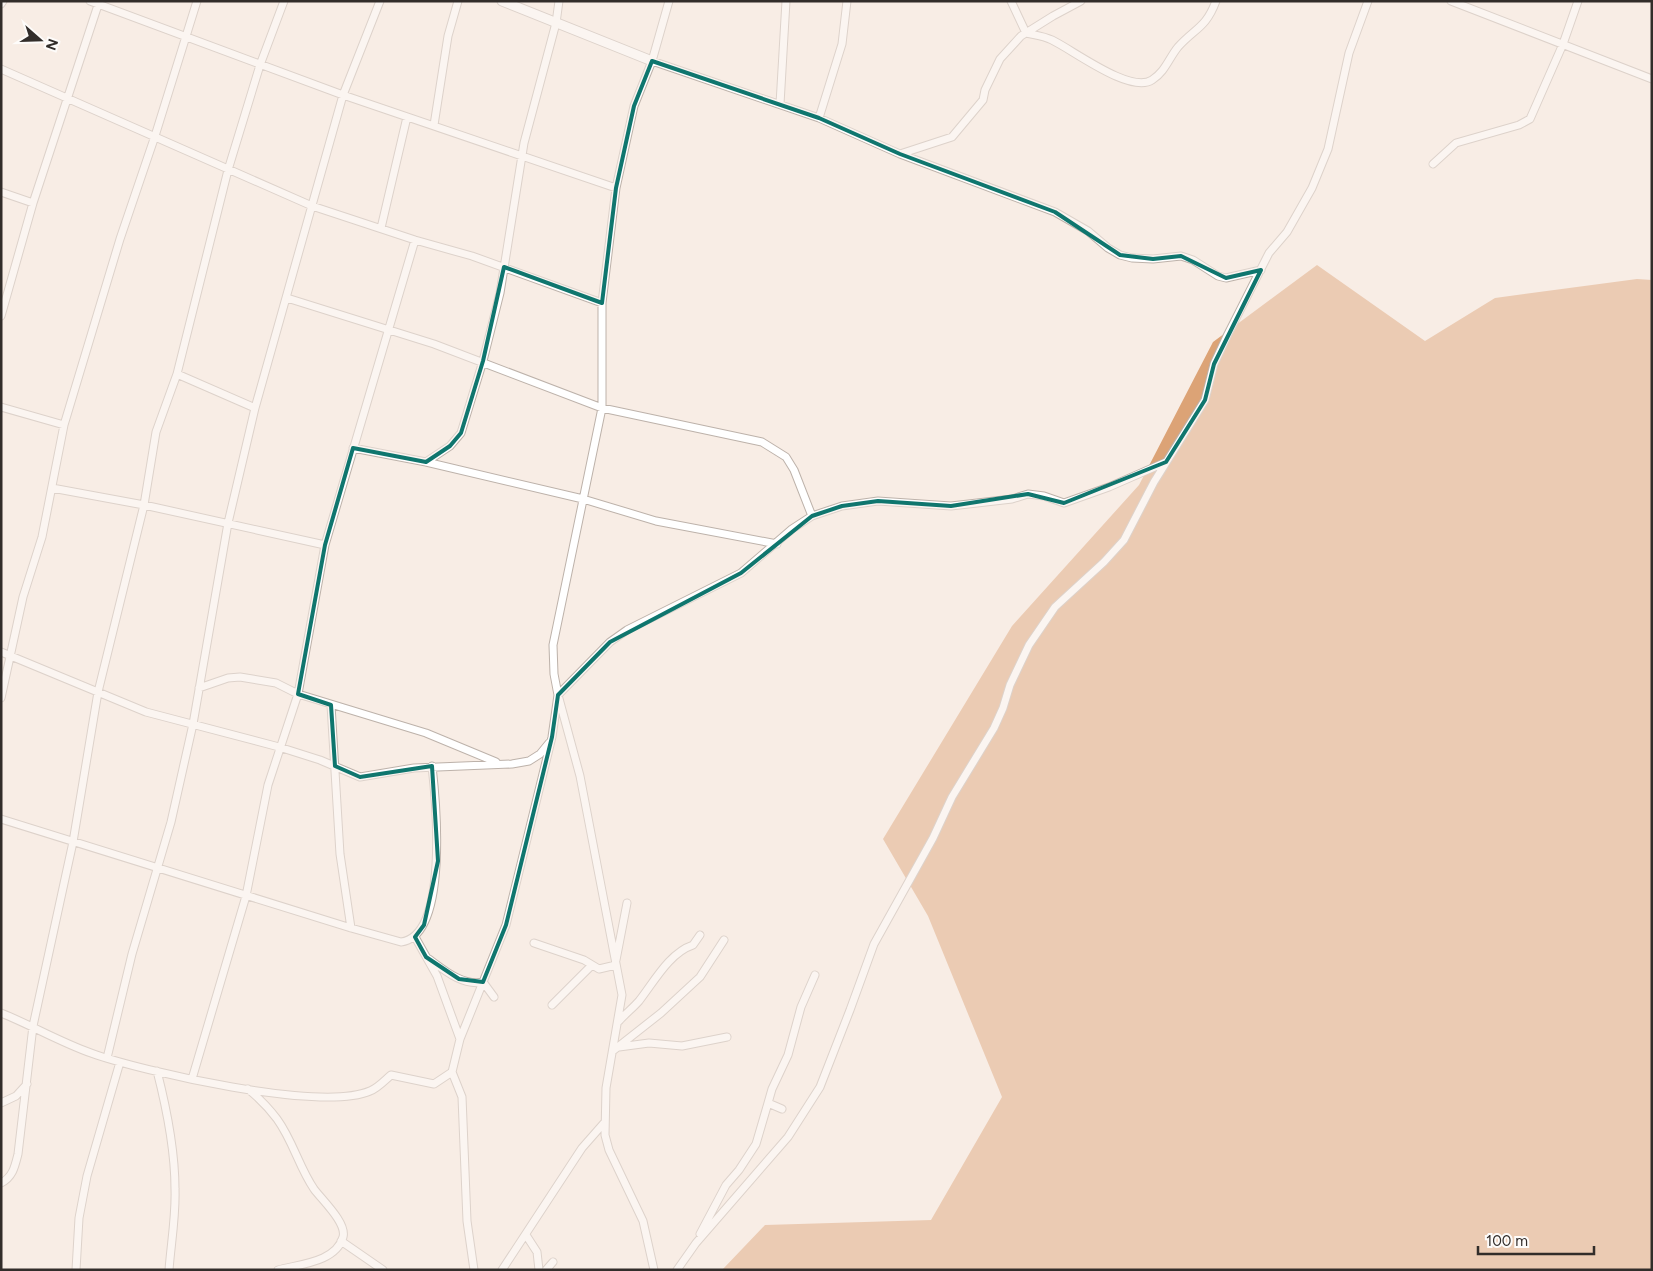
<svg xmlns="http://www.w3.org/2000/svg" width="1653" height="1271" viewBox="0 0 1653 1271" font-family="Figtree,sans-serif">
  <rect width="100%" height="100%" fill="#f8ede5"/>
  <path fill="#dca376" d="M1317,265l108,76 70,-43 142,-19 15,1v990h-930l43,-45 166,-5 71,-123 -74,-181 -45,-77 129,-213 127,-141 74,-143z"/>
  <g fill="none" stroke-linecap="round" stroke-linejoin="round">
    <g stroke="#bdb2aa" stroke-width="9">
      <path id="minor" d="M90,1l253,94 273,93
        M1011,1l15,32c9,2 18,3 26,7 21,10 78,54 100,40 13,-8 17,-22 26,-33 17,-19 28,-19 38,-46
        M1451,1l201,78
        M1,4l2,-3
        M652,61l167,57 81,36 155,58 33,19 20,17 12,7 12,3 21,1 28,-3 12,4 25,16 8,2 35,-8
        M1,69l311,137 103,34 57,16 130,47
        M780,104l6,-103
        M819,118l23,-74 5,-43
        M434,125l14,-89 10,-35
        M900,154l52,-17 31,-37 2,-10 15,-31 21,-23 32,-20 28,-15
        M1433,164l23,-21 63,-18 11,-6 33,-75 15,-43
        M1,192l32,11
        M381,228l26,-111
        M287,298l147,46 168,64 160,34 24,15 8,13 18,46
        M1,316l32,-113 66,-201
        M177,374l78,34
        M1,407l63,18
        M353,448l73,14 157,37 73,22 121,23
        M426,462l24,-16 11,-13 22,-72 17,-68 24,-150 32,-120 3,-22
        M52,488l92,17 181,40
        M1,652l145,60 133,35 41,13 40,17 54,-9 98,-4 17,-3 11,-7 9,-11
        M199,688l29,-10 12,-1 36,6 22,11 128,39 70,29
        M1,698l22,-101 19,-60 22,-112 56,-186 35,-103 42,-135
        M331,705l9,149 11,74
        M1,819l350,109 50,14c48,-6 35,-141 31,-176
        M415,937l22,39 23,63
        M534,943l50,17 15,9 17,-4
        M429,959c16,12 34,27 54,23l11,15
        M616,960l11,-57
        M552,1005l40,-40
        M1,1013c30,12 59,29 90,40 53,19 230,59 279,38 8,-3 15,-11 21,-16l43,9 18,-12
        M619,1021c6,-7 14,-13 20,-20 15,-19 30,-48 54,-56l7,-10
        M619,1047l30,-4 33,3 45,-9
        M614,1050l47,-37 39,-36 24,-37
        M107,1058l25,-104 39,-132 22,-98 35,-201 27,-115 88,-313 37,-94
        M157,1071c10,39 18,78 18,118 1,27 -4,54 -6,81
        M192,1079l54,-183 22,-111 30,-91 27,-149 90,-305
        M248,1089c11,9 20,18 29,30 16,22 22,48 37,70 8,11 33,34 29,48 -7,25 -43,27 -65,33
        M1,1103l15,-7 11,-12
        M782,1109l-14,-6 4,-14 16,-34 13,-48 14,-32
        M1,1183c12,-6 14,-17 17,-29l15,-128 40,-184 25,-150 46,-187 12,-73 21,-58 51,-204 32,-105 24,-64
        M700,1234l26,-49 13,-15 17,-26 12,-41
        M526,1235l11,17 2,18
        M341,1241l42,29
        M76,1270l3,-52 8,-42 33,-114
        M474,1270l-7,-49 -5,-124 -10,-25 8,-33 46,-114 46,-188 6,-42 -4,-21 -1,-29 49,-237v-105l14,-115 18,-82 18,-45 17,-60
        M502,1270l80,-122 22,-25
        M546,1270l7,-8
        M654,1270l-11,-49 -34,-71 -4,-15 1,-47 16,-93 -42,-219 -22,-81 52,-53 17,-12 114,-57 51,-44 20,-13 30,-10 36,-5 73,5 61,-7 16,-5 16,2 20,7 45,-16 57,-25
        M677,1270l19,-27 92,-106 32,-50 30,-77 24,-66 59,-106 19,-41 42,-69 9,-20 7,-23 19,-40 26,-38 49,-45 20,-22 30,-58 51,-82 9,-36 14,-30 41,-81 18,-21 25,-44 16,-39 21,-96 19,-52"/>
    </g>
    <g stroke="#bdb2aa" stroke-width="11">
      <path id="tertiary" d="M502,1l150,60"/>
    </g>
    <use href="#minor" stroke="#fff" stroke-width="7"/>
    <use href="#tertiary" stroke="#fff" stroke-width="9"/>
  </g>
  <path d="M0 0H1653V1271H0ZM652,61l167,57 81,36 155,58 65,43 33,4 28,-3 45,22 35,-8 -47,94 -9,36 -39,62 -102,41 -36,-9 -77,12 -73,-5 -36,5 -30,10 -71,57 -131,69 -52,53 -6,42 -46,188 -23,57 -24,-3 -33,-22 -11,-20 9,-12 14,-64 -6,-95 -72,11 -25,-11 -4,-61 -33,-11 27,-149 28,-97 73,14 24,-16 11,-13 22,-72 21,-94 98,36 14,-115 18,-82z" fill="#f8ede5" fill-opacity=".55" fill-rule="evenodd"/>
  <path fill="none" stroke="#0f766e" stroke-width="4" stroke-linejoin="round" d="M652,61l167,57 81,36 155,58 65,43 33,4 28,-3 45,22 35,-8 -47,94 -9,36 -39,62 -102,41 -36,-9 -77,12 -73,-5 -36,5 -30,10 -71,57 -131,69 -52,53 -6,42 -46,188 -23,57 -24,-3 -33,-22 -11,-20 9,-12 14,-64 -6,-95 -72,11 -25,-11 -4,-61 -33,-11 27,-149 28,-97 73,14 24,-16 11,-13 22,-72 21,-94 98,36 14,-115 18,-82z"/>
  <rect width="1653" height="1271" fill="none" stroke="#322d2a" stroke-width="5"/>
  <g transform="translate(40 40) rotate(110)" stroke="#fefcfa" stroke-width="4" paint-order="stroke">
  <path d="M0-4L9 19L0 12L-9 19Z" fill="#322d2a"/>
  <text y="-8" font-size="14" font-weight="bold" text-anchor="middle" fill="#322d2a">N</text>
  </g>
  <path d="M1478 1246v8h116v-8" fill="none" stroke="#322d2a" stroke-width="2.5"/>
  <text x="1486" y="1246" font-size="15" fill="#322d2a" stroke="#fefcfa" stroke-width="4" paint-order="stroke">100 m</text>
</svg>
